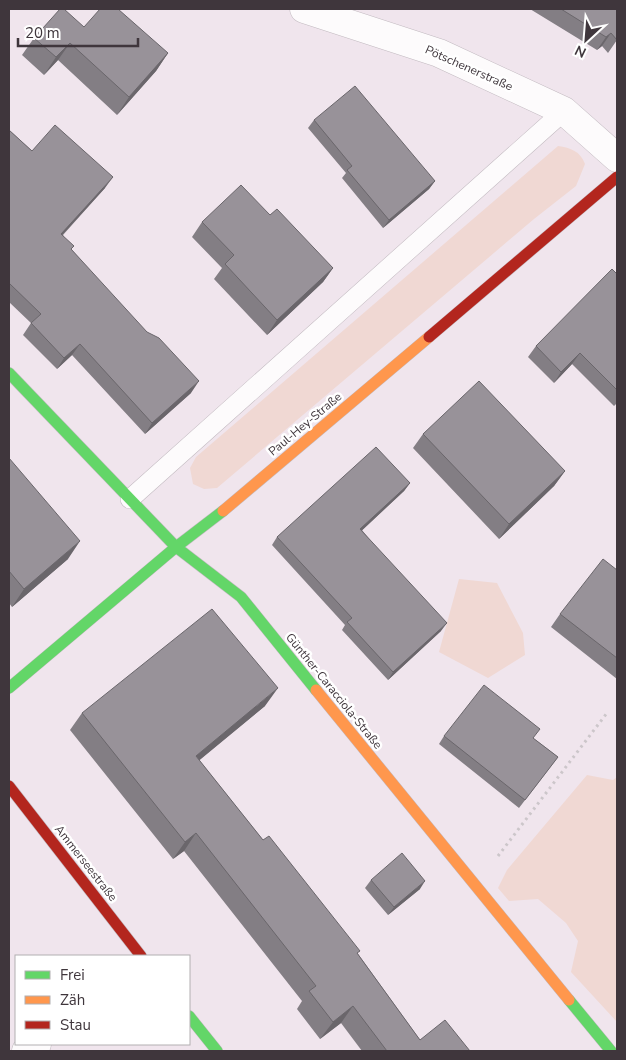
<svg xmlns="http://www.w3.org/2000/svg" width="626" height="1060" viewBox="0 0 626 1060" font-family="'Nunito Sans',sans-serif">
  <rect width="100%" height="100%" fill="#f0e5ed"/>
  <path fill="#f0d8d3" d="M558,146c13,2 22,5 27,18l-9,22 -42,33 -317,269 -13,1 -11,-5 -3,-16 6,-11z
    M459,579l38,4 26,50 2,22 -37,23 -49,-26z
    M587,775l26,5 4,-3v245l-46,-50 7,-31 -12,-18 -28,-24 -29,2 -11,-13 9,-18z"/>
  <g fill="none" stroke-linecap="round" stroke-linejoin="round">
    <g stroke="#c2bac0" stroke-width="20">
      <path id="lane" d="M130,499l434,-388"/>
    </g>
    <g stroke="#c2bac0" stroke-width="29">
      <path id="street" d="M304,9l135,44 125,58 53,47
        M26,1051l11,-7"/>
    </g>
    <g stroke="#c2bac0" stroke-width="12">
      <path id="fast" d="M9,373l167,174 65,50 75,93
        M9,688l167,-141 47,-36
        M569,1000l42,51
        M189,1016l28,35"/>
    </g>
    <g stroke="#c2bac0" stroke-width="12">
      <path id="slow" d="M223,511l206,-174
        M316,690l253,310"/>
    </g>
    <g stroke="#c2bac0" stroke-width="12">
      <path id="jam" d="M429,337l188,-160
        M9,786l132,170"/>
    </g>
    <path stroke="#ccc6ca" stroke-width="3" stroke-dasharray="2.5 4" stroke-linecap="butt" d="M498,856l109,-143"/>
    <use href="#lane" stroke="#fdfbfc" stroke-width="19"/>
    <use href="#street" stroke="#fdfbfc" stroke-width="28"/>
    <use href="#fast" stroke="#63d668" stroke-width="11"/>
    <use href="#slow" stroke="#ff974d" stroke-width="11"/>
    <use href="#jam" stroke="#b3261e" stroke-width="11"/>
  </g>
  <path fill="#837e84" d="M530,9h87v31l-9,13 -6,-7 -5,4z
    M84,27l84,26 -12,18 -39,44 -59,-55 -14,15 -22,-20 12,-17z
    M314,120l121,61 -6,8 -46,39 -41,-50 4,-5 -38,-45z
    M9,130l23,21 73,37 -42,47 9,15 119,143 -46,41 -73,-79 -15,14 -34,-34 8,-12 -22,-21z
    M270,215l63,53 -10,14 -56,53 -53,-56 8,-11 -30,-31 10,-15z
    M617,274v129l-3,3 -42,-42 -18,19 -26,-26 8,-11z
    M423,434l142,37 -11,15 -55,53 -86,-91z
    M9,458l59,101 -56,48 -3,-4z
    M410,483l-6,8 -42,39 79,101 -53,49 -46,-50 3,-5 -73,-80 5,-8z
    M617,570v109l-66,-52 9,-13z
    M265,706l-66,54 64,80 95,114 62,86 50,11h-108l-21,-28 -21,16 -23,-30 5,-8 -118,-150 -11,8 -103,-129 12,-17z
    M444,736l89,2 25,19 -39,51 -80,-64z
    M371,880l49,9 -32,26 -23,-27z"/>
  <path fill="#6a666b" d="M611,33l-9,13 -5,4 9,-13z
    M70,43l-12,17 -14,15 12,-18z
    M168,53l-12,18 -39,44 12,-18z
    M113,177l-8,11 -52,57 8,-11z
    M435,181l-6,8 -46,39 6,-8z
    M333,268l-10,14 -56,53 10,-15z
    M80,344l-8,11 -15,14 7,-11z
    M580,353l-8,11 -18,19 7,-11z
    M199,381l-8,12 -46,41 7,-11z
    M565,471l-11,15 -55,53 10,-15z
    M410,483l-6,8 -49,46 5,-8z
    M80,541l-12,18 -56,48 12,-18z
    M447,623l-6,8 -53,49 5,-8z
    M278,688l-13,18 -81,67 12,-17z
    M196,833l-12,18 -11,8 12,-17z
    M425,881l-5,8 -32,26 6,-8z
    M353,1006l-12,17 -21,16 13,-17z"/>
  <path fill="#989299" stroke="#6a666b" d="M60,9h4l20,18 16,-18h18l50,44 -39,44 -59,-54 -14,14 -22,-19z
    M561,9h56v31l-6,-7 -5,4z
    M355,86l80,95 -46,39 -42,-50 5,-4 -38,-46z
    M55,125l58,52 -52,57 13,12 -3,3 76,83 12,6 40,43 -47,42 -72,-79 -16,14 -33,-35 10,-9 -32,-31v-153l23,21z
    M241,185l29,30 7,-6 56,59 -56,52 -52,-56 9,-9 -32,-33z
    M612,269l5,5v116l-37,-37 -19,19 -25,-26z
    M479,381l86,90 -56,53 -86,-90z
    M376,447l34,36 -50,46 87,94 -54,49 -46,-50 5,-4 -75,-81z
    M9,458l71,83 -56,48 -15,-18z
    M603,559l14,11v88l-57,-44z
    M212,609l66,79 -82,68 67,84 6,-4 91,115 -3,2 63,87 25,-20 25,31h-83l-34,-45 -20,16 -24,-31 7,-5 -120,-153 -11,9 -103,-129z
    M484,685l56,44 -7,9 25,19 -33,43 -81,-64z
    M402,853l23,28 -31,26 -23,-27z"/>
  <g text-anchor="middle" stroke-width="5" stroke-linejoin="round" paint-order="stroke">
    <g font-size="12" fill="#3f363c" stroke="#fff">
      <text transform="translate(469 68) rotate(24)" y="4">Pötschenerstraße</text>
      <text transform="translate(305 424) rotate(-40)" y="4">Paul-Hey-Straße</text>
      <text transform="translate(334 691) rotate(51)" y="4">Günther-Caracciola-Straße</text>
      <text transform="translate(86 863) rotate(52)" y="4">Ammerseestraße</text>
    </g>
  </g>
  <rect width="626" height="1060" fill="none" stroke="#3f363c" stroke-width="20"/>
  <rect x="15" y="955" width="175" height="90" fill="#ffffff" stroke="#b2afb1"/>
  <rect x="25" y="971" width="25" height="8" fill="#63d668" stroke="#b2afb1"/>
  <text x="60" y="980" font-size="15" fill="#3f363c">Frei</text>
  <rect x="25" y="996" width="25" height="8" fill="#ff974d" stroke="#b2afb1"/>
  <text x="60" y="1005" font-size="15" fill="#3f363c">Zäh</text>
  <rect x="25" y="1021" width="25" height="8" fill="#b3261e" stroke="#b2afb1"/>
  <text x="60" y="1030" font-size="15" fill="#3f363c">Stau</text>
  <g transform="translate(586 40) rotate(206)" stroke="#ffffff" stroke-width="4" paint-order="stroke">
  <path d="M0-4L9 19L0 12L-9 19Z" fill="#3f363c"/>
  <text y="-8" font-size="14" font-weight="bold" text-anchor="middle" fill="#3f363c">N</text>
  </g>
  <path d="M18 38v8h120v-8" fill="none" stroke="#3f363c" stroke-width="2.5"/>
  <text x="25" y="38" font-size="15" fill="#3f363c" stroke="#ffffff" stroke-width="4" paint-order="stroke">20 m</text>
</svg>
